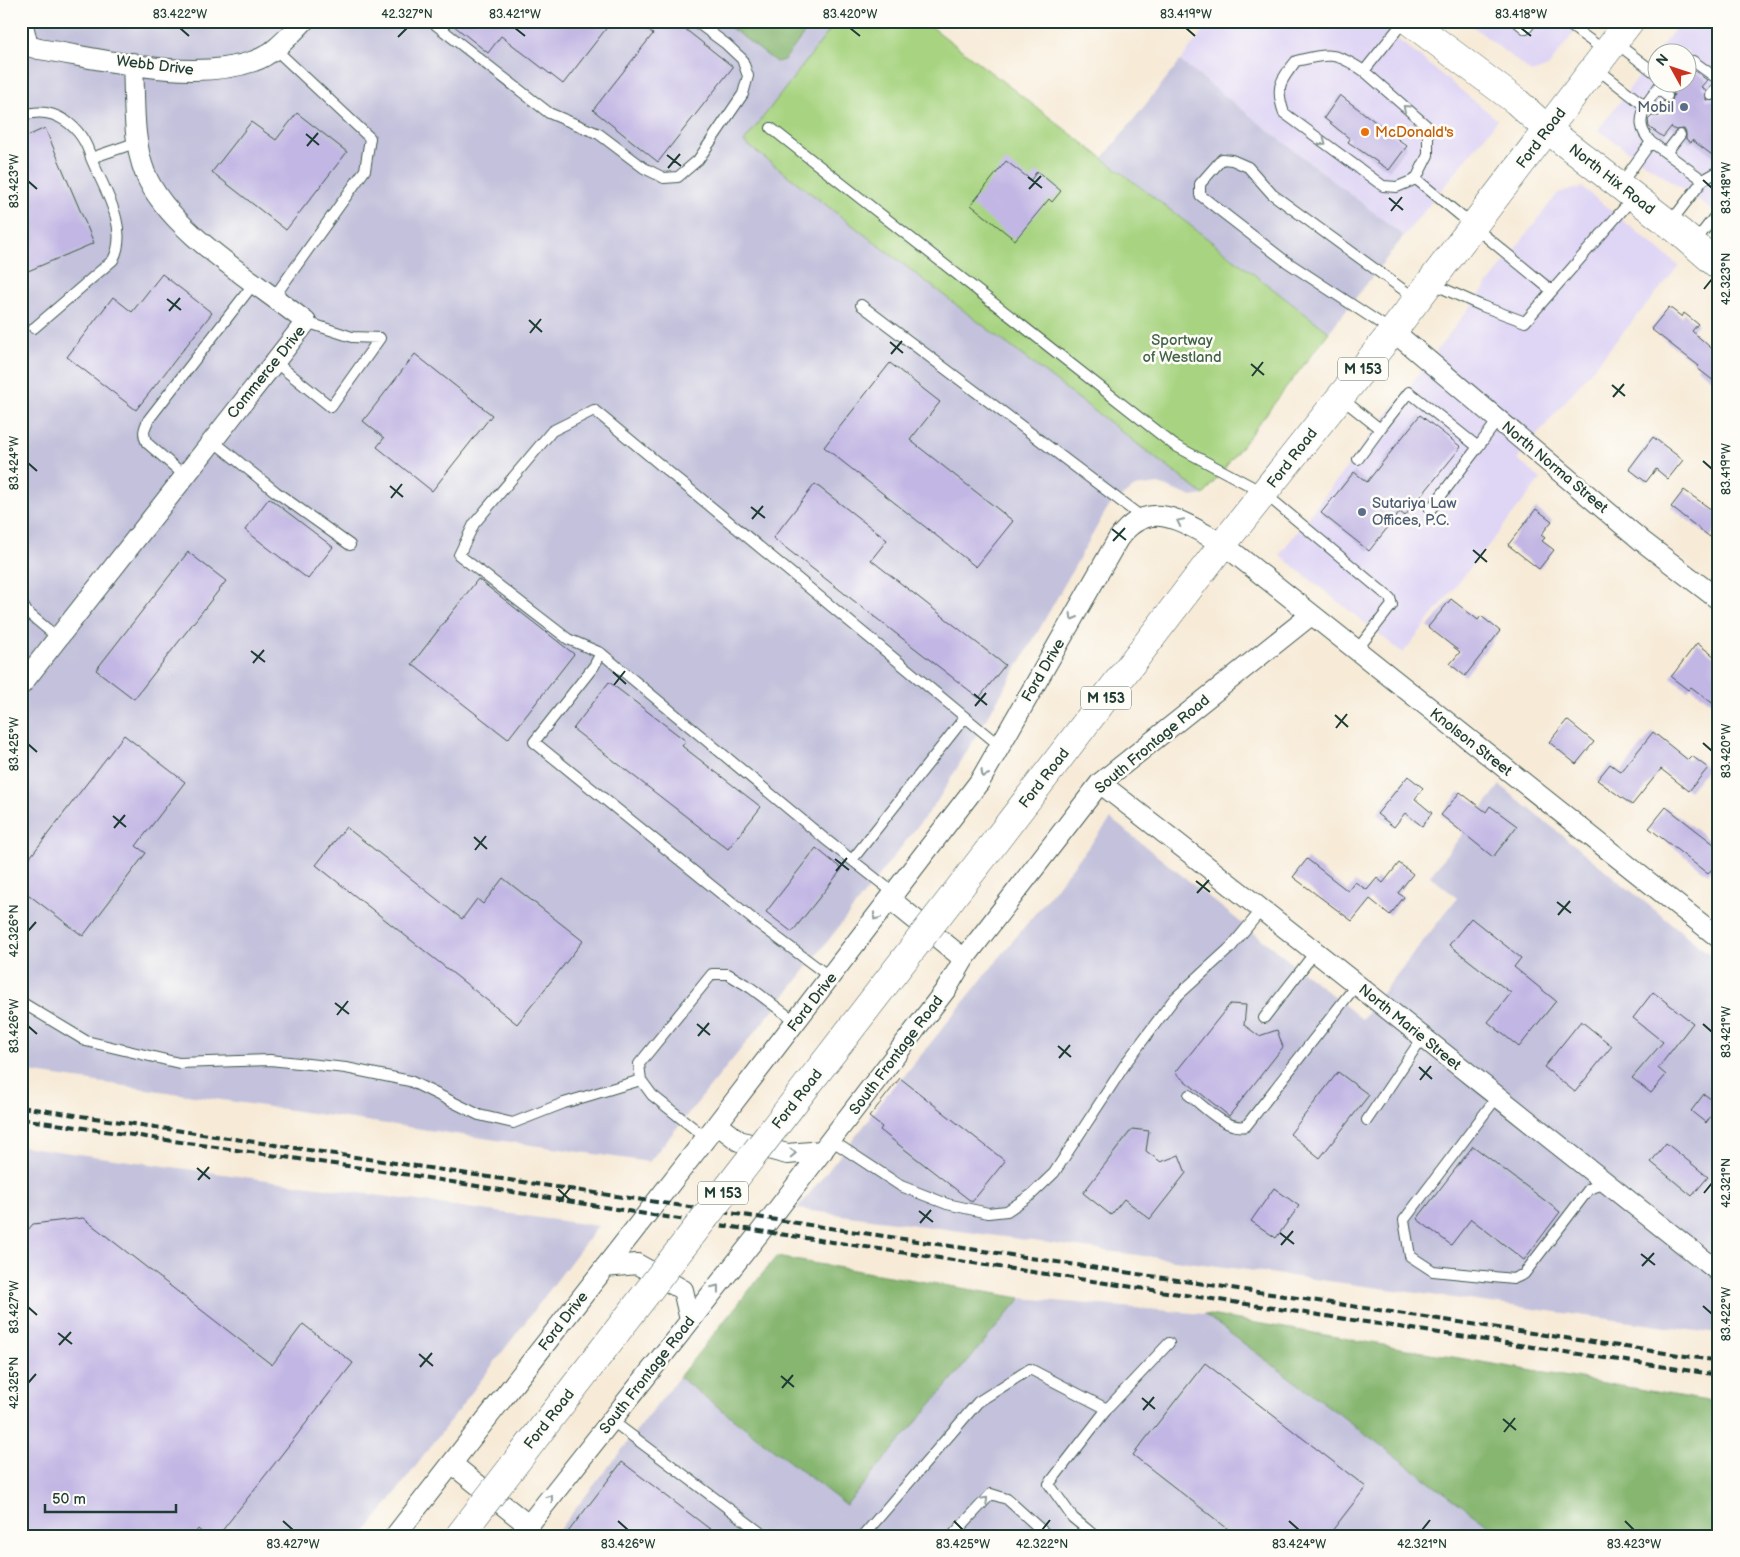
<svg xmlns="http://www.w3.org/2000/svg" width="1740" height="1557" viewBox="0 0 1740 1557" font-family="'Balsamiq Sans',sans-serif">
  <rect width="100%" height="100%" fill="#fdfcf7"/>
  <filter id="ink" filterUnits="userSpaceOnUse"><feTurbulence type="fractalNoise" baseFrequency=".02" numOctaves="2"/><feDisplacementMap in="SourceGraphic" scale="10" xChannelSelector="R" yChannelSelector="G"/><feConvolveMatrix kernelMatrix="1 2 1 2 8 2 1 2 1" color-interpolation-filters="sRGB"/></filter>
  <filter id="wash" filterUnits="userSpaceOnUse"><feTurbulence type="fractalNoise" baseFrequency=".0096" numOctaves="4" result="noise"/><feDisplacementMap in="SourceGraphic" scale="20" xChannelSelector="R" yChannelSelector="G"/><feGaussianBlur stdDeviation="1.12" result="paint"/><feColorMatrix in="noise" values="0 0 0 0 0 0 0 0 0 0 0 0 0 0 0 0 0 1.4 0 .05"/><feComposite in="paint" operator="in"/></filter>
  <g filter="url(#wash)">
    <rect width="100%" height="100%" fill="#f7ebd8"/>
    <path fill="#dfd5f5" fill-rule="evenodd" d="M1211,21h164l123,99 -94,116 -224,-175z
      M1466,21h117l-35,46 -16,6z
      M1681,21h38v194l-121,-85zM1658,52h30v30h-30z
      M1582,187l97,79 -162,193 24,20 -138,174 -124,-98 279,-362z"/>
    <path fill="#c3c1db" d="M21,21h816l-93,121 460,353 -12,2 -33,-13 -24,3 -27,20 -73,130 -97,163 -143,183 -146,179 -628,-91z
      M1180,61l224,175 -75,96 -226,-174z
      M1500,785l219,177v372l-922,-125 314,-390 251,200 95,-121 -27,-22z
      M21,1146l577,80 -235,310h-342z
      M1021,1298l183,16 299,222h-949l125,-159 167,127z"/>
    <path fill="#a8d481" stroke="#64885a" d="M837,21h87l405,311 -125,163 -460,-353z"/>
    <path fill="#86b66f" stroke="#527a52" d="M722,21h92l-30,39 -8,2z
      M776,1257l245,41 -175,207 -167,-128z
      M1204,1314l515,89v133h-216z"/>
    <g id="blocks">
      <path fill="#c2b7e4" d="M448,21h164l-49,63 -62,-48 -13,17z
        M637,21h38l58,46 -75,95 -65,-52 60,-76z
        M1692,69l15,11 -6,7 5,4v9l13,1v59l-27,-20 -1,3 -5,-4v-6l-2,-4 -9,1 -4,-3 -8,10 -14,-10 -1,-7 4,-4h7l3,-3 -2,-8 3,-4 6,2 3,-3 2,-6 -3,-4 6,-8h11v-12z
        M1340,95l67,51 -18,24 -41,-28 2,-3 -26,-21z
        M297,113l50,39 -61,78 -74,-58 39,-50 25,18z
        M45,128l49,115 -73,31v-135z
        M1006,161l25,19 6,-9 24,20 -9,11 -3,-3 -34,41 -44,-35z
        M162,274l50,39 -76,97 -69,-53 46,-60 19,15z
        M1669,307l13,10 2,-4 14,11 -6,7 27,24v30l-22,-17 2,-2 -48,-37z
        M415,354l77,61 -60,76 -55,-44 7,-9 -21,-17z
        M890,363l50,39 -30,38 103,81 -37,46 -152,-120z
        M1420,415l41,32 -56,69 -5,-4 -31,39 -48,-38 33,-41 13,10z
        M1653,437l30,23 -15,19 -12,-10 -10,13 -17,-13z
        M815,484l72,56 -16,20 134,105 -26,33 -206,-160z
        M1684,490l35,25v10l-9,12 -39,-30z
        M269,498l64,49 -25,32 -63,-49z
        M1536,509l16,12 -11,14 4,3 -3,3 12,9 -15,19 -31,-24z
        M188,552l38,29 -92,118 -38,-29z
        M478,579l96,75 -66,85 -96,-75z
        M1451,599l27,21 3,-4 19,15 -35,45 -15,-12 10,-12 -32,-25z
        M1697,643l22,17v48l-28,-21 -3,3 -17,-13z
        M609,682l77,59 -4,5 79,61 -33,42 -155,-120z
        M1567,720l27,22 -18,22 -27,-22z
        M1653,732l35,28 4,-4 16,12 -19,23 -28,-22 -29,36 -35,-25 13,-16 11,8z
        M124,735l61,47 -49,64 10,7 -63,83 -62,-47v-20z
        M1408,776l15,12 -8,11 17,14 -10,13 -17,-13 -11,14 -17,-13z
        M1460,792l26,20 4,-6 27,20 -24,31 -52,-42z
        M1666,807l53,41v12l-11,14 -59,-46z
        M346,827l116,92 15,-20 6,5 20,-26 80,63 -66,83 -201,-159z
        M816,848l26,21 -50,63 -26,-20z
        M1307,859l41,32 7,-9 12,8 10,-12 6,5 16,-20 14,11 -15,19 6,4 -14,18 -20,-16 -18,22 -59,-44z
        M1471,918l50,40 -7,9 42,34 -37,46 -31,-25 23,-29 -62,-48z
        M1653,992l40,31 -35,45 8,7 -15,18 -19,-15 31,-36 -30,-24z
        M1230,1004l16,1 -2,20 15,11 18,-6 6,17 -54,69 -54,-43z
        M1581,1021l31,25 -37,46 -31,-25z
        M1338,1072l31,23 -49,63 -30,-24z
        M900,1078l105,83 -33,41 -92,-72 2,-3 -13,-10z
        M1704,1094l15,11 -13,18 -15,-12z
        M1132,1129l17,2 -3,20 15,11 18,-7 7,18 -36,46 -26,-20 -13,16 -28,-22z
        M1666,1143l42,34 -16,19 -41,-34z
        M1473,1146l87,66 -36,48 -53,-41 -20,26 -34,-26z
        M1274,1188l25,18 -23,32 -25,-17z
        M83,1218l189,147 31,-41 50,39 -135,173h-12l-8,-7 -5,7h-172v-298l12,-14z
        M1205,1363l161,124 -38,49h-91l-104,-81z
        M622,1462l97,74h-154z"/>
    </g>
  </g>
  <g filter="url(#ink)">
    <use href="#blocks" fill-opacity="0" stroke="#3f574d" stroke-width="1"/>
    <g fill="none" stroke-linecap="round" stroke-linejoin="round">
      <g stroke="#3f574d" stroke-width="12">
        <path id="lane" d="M431,21l118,92 50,21 45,34 20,10 14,-1 20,-17 45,-66 5,-18 -6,-17 -16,-15 -31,-23
          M1516,21l10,8 6,-8
          M1564,21l41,30
          M1616,43l42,32
          M1688,63l5,-2 26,19
          M1596,68l49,38c-5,15 -6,23 6,36
          M1364,71l64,56v28l-12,24 -19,8 -14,-1 -99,-73c-9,-26 -4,-32 12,-52 33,-8 40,-9 68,10l40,-50
          M1658,88l9,8
          M1711,95l8,-9
          M1647,104l9,6
          M1645,106l17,-24
          M21,116c33,-12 61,10 70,42
          M771,128l403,317 90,48 126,105 2,7 -36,46
          M1666,153l14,-18
          M1416,179l136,112 81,-93
          M1703,180l16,-9
          M1620,185l31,-43 52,38 -33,43
          M1694,243l25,-32
          M1431,283l51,23 43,16 27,-31
          M274,297l91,-127 5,-32 -96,-90
          M861,305l282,213
          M34,328l79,-68c17,-32 -9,-71 -22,-102l47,-16
          M1392,331l-108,-71 -84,-65v-11l22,-25 10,1 16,7 24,27 144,105
          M275,362l56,45 49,-69 -28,-1 -46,-15
          M1341,398l39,31 29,-37 69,55 20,-27
          M212,440l64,52 74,53
          M1358,459l22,-30
          M184,475l-37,-32c-5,-9 -3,-15 2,-24l106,-137
          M1430,510l48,-63
          M21,602l6,10 31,26
          M601,653l-7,13 -60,76 221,179 75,56
          M852,860l113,-143
          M894,893l-69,-54 -224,-186 -33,-14 -109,-84 15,-31 78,-93 42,-21 406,336
          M21,1002l65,39 93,22 91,-3 76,8 64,13 69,34 34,8 51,-20 77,-23
          M1264,1018l52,-67
          M1189,1095c16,12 36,35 57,31l111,-142
          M1497,1097l-93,123 6,36 23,15 80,8 11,-5 65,-85 17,-6
          M1367,1120l55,-82
          M706,1138l-54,-43 -11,-15 -2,-16 73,-90h16l23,14 45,34
          M831,1140l70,46 46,18 41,9 19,-2 24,-16 23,-22 74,-113 46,-61 57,-52 32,-39
          M1107,1409l62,-66
          M611,1420l154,116
          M863,1536l115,-134 52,-33 77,40 -58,75 24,34 22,18
          M952,1536l39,-42 16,5 41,37"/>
      </g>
      <g stroke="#3f574d" stroke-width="22">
        <path id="street" d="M22,21l6,25
          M21,44l18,5c64,10 153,34 215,12 19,-6 36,-26 50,-40
          M1393,331l249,210 77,59
          M21,685l285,-363c-48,-39 -138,-91 -161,-149 -13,-33 -10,-74 -12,-110
          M1100,783c208,161 412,326 619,489
          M890,899l74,60
          M717,1124l22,17 48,13 36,-3
          M605,1267l32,-3 46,26 7,30
          M452,1464l76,61
          M395,1536l322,-412 263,-343 138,-242c33,-45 68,-14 105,5l496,394
          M520,1536l241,-305 186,-243 17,-29 136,-176 211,-168"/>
      </g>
      <g stroke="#3f574d" stroke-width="29">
        <path id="secondary" d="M1409,21l107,80 32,29 133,103 38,33"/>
      </g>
      <g stroke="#3f574d" stroke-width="29">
        <path id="primary" d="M988,851l235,-307 170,-213 237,-310"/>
      </g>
      <use href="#lane" stroke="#fff" stroke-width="10"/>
      <use href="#street" stroke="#fff" stroke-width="20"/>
      <use href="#secondary" stroke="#fff" stroke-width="28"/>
      <use href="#primary" stroke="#fff" stroke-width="28"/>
      <path stroke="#1f3d34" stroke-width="4" stroke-dasharray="8 4" stroke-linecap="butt" d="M21,1107l1698,254
        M21,1119l389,56 236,39 1073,161"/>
      <g stroke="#3f574d" stroke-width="29" stroke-linecap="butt">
        <path id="primary-bridge" d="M459,1536l529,-685"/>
      </g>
      <use href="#primary-bridge" stroke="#fff" stroke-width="28"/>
    </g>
    <defs><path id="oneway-chevron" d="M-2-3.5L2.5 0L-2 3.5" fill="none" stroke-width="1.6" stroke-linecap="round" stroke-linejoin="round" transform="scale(1.25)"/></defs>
    <g stroke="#8f9e9a">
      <use href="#oneway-chevron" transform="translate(1406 108) rotate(-138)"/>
      <use href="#oneway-chevron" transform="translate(1323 142) rotate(36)"/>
      <use href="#oneway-chevron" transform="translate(1180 522) rotate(-154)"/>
      <use href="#oneway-chevron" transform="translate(1073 617) rotate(120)"/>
      <use href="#oneway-chevron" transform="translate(984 774) rotate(120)"/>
      <use href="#oneway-chevron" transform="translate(876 917) rotate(127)"/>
      <use href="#oneway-chevron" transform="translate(793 1153) rotate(-2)"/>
      <use href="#oneway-chevron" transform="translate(716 1288) rotate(-52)"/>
      <use href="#oneway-chevron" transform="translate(550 1498) rotate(-52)"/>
      <use href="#oneway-chevron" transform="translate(985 1500) rotate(-45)"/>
    </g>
  </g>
  <path fill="none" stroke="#1f3d34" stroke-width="2" d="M180,28l9,8M515,28l10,8M850,28l10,8M1186,28l9,8M1521,28l10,8M398,37l9,-9M306,134l13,11M307,146l11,-13M667,155l14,11M668,168l12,-14M1028,177l14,11M1703,180l9,8M28,181l9,8M1029,189l12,-13M1389,198l14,12M1391,211l11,-14M1704,289l8,-10M167,299l14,11M169,311l11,-13M529,320l13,12M530,333l11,-14M890,342l13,11M891,354l11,-13M1251,364l13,11M1252,376l11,-14M1612,385l13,11M1613,397l11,-13M1703,461l9,8M28,463l9,8M390,486l13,11M391,498l11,-14M751,507l14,11M752,519l11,-13M1112,529l14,11M1113,541l12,-13M1473,550l14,12M1475,563l11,-14M251,651l14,11M253,663l11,-13M613,672l13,12M614,685l11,-14M974,694l13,11M975,706l11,-13M1335,715l13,12M1336,728l11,-14M1703,743l9,8M28,744l9,8M113,816l13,11M114,828l11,-13M474,837l13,12M475,850l11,-14M835,859l14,11M836,871l11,-13M1196,881l14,11M1197,893l12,-13M1557,902l14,11M1558,915l12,-14M28,931l8,-9M335,1003l14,11M337,1015l11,-14M697,1024l13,11M1703,1024l9,8M28,1026l9,8M698,1036l11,-13M1058,1046l13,11M1059,1058l11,-13M1419,1067l13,12M1420,1080l11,-14M197,1168l13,11M198,1180l11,-13M558,1189l13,12M1704,1193l8,-10M559,1202l11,-14M919,1211l14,11M920,1223l11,-13M1280,1233l14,11M1281,1245l12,-14M1641,1254l14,11M1642,1266l12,-13M1703,1306l9,8M28,1307l9,8M58,1333l14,11M59,1345l12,-13M419,1354l14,12M420,1367l12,-14M781,1376l13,11M28,1383l8,-9M782,1388l11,-13M1142,1398l13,11M1143,1410l11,-13M1503,1419l13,11M1504,1432l11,-14M283,1521l10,9M618,1521l10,9M954,1521l9,9M1289,1521l10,9M1625,1521l9,9M1042,1530l8,-10M1422,1530l8,-10"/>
  <g fill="#5c6f8a" stroke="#fdfcf7" stroke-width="2">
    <circle cx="1684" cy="107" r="5"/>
    <circle cx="1362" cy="512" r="5"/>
  </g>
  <circle fill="#e8710a" stroke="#fdfcf7" stroke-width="2" cx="1365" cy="132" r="5"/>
  <g text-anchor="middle" stroke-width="5" stroke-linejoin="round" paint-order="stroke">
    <g fill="#fdfcf7" stroke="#62766e" stroke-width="1">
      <rect x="1338" y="357.5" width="50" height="23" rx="4"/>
      <rect x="1081" y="686.5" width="50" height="23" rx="4"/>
      <rect x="698" y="1181.5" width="50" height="23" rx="4"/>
    </g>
    <g font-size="14" font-weight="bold" fill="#1f3d34">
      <text x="1363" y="374">M 153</text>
      <text x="1106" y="703">M 153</text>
      <text x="723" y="1198">M 153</text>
    </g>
    <g font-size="15" fill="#1f3d34" stroke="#fdfcf7">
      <text transform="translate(155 65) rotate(7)" y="5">Webb Drive</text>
      <text transform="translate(1541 138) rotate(-53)" y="5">Ford Road</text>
      <text transform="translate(1612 179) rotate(38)" y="5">North Hix Road</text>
      <text transform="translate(266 372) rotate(-51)" y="5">Commerce Drive</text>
      <text transform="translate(1292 458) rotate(-52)" y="5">Ford Road</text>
      <text transform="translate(1555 467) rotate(40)" y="5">North Norma Street</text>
      <text transform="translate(1043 670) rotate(-60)" y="5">Ford Drive</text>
      <text transform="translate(1471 742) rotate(38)" y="5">Knolson Street</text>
      <text transform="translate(1152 744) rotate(-40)" y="5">South Frontage Road</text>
      <text transform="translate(1044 778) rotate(-52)" y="5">Ford Road</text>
      <text transform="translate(812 1002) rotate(-52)" y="5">Ford Drive</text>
      <text transform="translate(1410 1027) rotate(39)" y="5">North Marie Street</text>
      <text transform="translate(896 1055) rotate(-53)" y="5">South Frontage Road</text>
      <text transform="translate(797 1099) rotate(-52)" y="5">Ford Road</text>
      <text transform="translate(563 1321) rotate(-52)" y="5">Ford Drive</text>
      <text transform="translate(647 1375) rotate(-52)" y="5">South Frontage Road</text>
      <text transform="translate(549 1419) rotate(-52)" y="5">Ford Road</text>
    </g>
    <g font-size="15" fill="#4e5e75" stroke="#fdfcf7" text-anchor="end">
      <text x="1674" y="112">Mobil</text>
      <text x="1372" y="508" text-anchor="start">Sutariya Law<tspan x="1372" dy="17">Offices, P.C.</tspan></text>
    </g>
    <g font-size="15" fill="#c56008" stroke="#fdfcf7" text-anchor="start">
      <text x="1375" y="137">McDonald's</text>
    </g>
    <g font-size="15" fill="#416347" stroke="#fdfcf7">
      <text x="1182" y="345">Sportway<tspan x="1182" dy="17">of Westland</tspan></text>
    </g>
  </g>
  <rect width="1740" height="1557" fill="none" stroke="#fdfcf7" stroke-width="55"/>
  <g transform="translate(1672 68) rotate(310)"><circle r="24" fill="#fdfcf7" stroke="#a4b0a9"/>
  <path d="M0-4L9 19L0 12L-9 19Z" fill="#c8321e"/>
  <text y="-8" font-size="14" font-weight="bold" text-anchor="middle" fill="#1f3d34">N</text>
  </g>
  <path d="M45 1504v8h131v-8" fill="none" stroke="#1f3d34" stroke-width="2.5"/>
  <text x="52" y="1504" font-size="15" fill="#1f3d34" stroke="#fdfcf7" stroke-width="4" paint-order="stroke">50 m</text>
  <rect x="28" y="28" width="1684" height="1502" fill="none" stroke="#1f3d34" stroke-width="2"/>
  <g font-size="12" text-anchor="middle" fill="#1f3d34">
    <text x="180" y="18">83.422°W</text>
    <text x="407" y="18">42.327°N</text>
    <text x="515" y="18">83.421°W</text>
    <text x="850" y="18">83.420°W</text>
    <text x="1186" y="18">83.419°W</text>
    <text x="1521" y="18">83.418°W</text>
    <text transform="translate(14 181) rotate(-90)" y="4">83.423°W</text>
    <text transform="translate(1726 188) rotate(-90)" y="4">83.418°W</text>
    <text transform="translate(1726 279) rotate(-90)" y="4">42.323°N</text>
    <text transform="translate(14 463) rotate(-90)" y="4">83.424°W</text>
    <text transform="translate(1726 469) rotate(-90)" y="4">83.419°W</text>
    <text transform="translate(14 744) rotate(-90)" y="4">83.425°W</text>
    <text transform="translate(1726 751) rotate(-90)" y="4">83.420°W</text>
    <text transform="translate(14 931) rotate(-90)" y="4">42.326°N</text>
    <text transform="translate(14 1026) rotate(-90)" y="4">83.426°W</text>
    <text transform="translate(1726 1032) rotate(-90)" y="4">83.421°W</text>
    <text transform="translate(1726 1183) rotate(-90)" y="4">42.321°N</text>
    <text transform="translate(14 1307) rotate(-90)" y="4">83.427°W</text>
    <text transform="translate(1726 1314) rotate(-90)" y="4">83.422°W</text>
    <text transform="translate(14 1383) rotate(-90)" y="4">42.325°N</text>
    <text x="293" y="1548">83.427°W</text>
    <text x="628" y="1548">83.426°W</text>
    <text x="963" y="1548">83.425°W</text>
    <text x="1042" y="1548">42.322°N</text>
    <text x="1299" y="1548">83.424°W</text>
    <text x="1422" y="1548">42.321°N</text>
    <text x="1634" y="1548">83.423°W</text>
  </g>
</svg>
